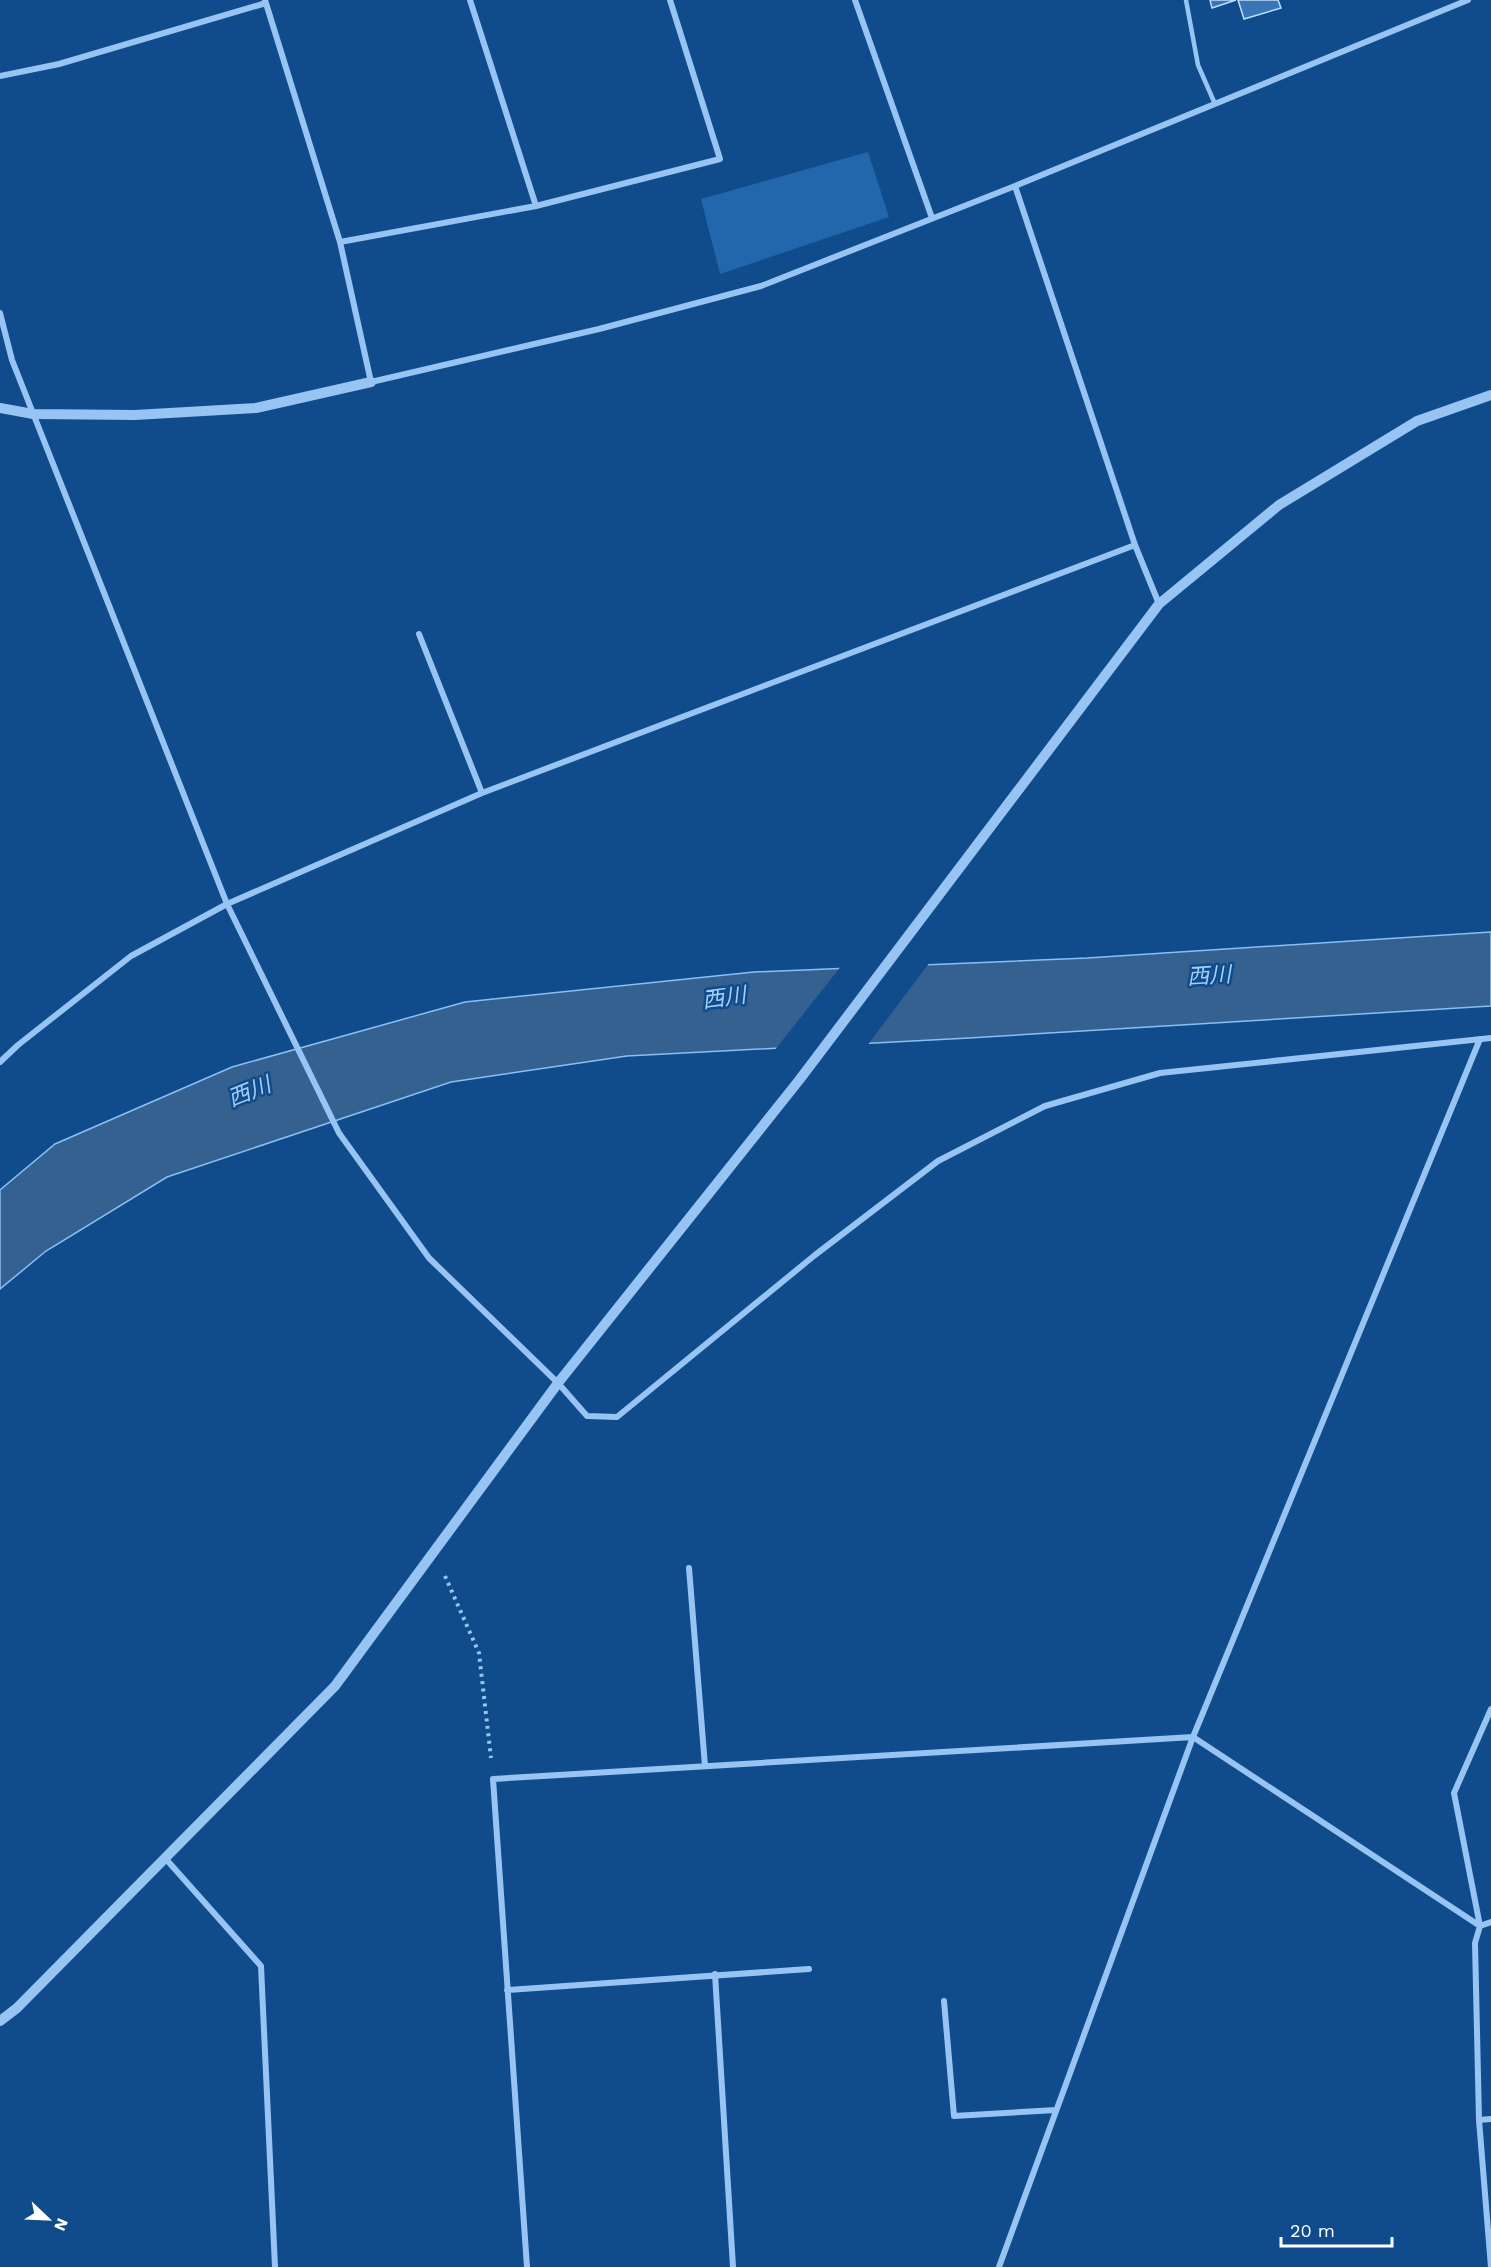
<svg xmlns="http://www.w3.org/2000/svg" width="1491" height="2267" viewBox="0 0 1491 2267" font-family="'Work Sans','Noto Sans JP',sans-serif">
  <rect width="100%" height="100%" fill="#104c8b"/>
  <path fill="#2266ab" d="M868,152l21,65 -169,57 -19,-75z"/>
  <path fill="#356190" stroke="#88c0f6" stroke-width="1.5" d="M1491,932v74l-522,32 -342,18 -176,26 -284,95 -121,74 -46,38v-99l55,-46 177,-77 233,-65 289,-30 333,-14z"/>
  <path fill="#104c8b" d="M930,962l-63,84 -93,5 68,-86z"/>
  <path fill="#3976b5" stroke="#beddfd" stroke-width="1.5" d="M1210,0h26l-24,8z
    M1238,0h40l3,8 -37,11z"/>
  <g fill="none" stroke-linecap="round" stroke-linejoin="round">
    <path stroke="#97c4f2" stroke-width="4" stroke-dasharray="3 4.5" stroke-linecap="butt" d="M445,1576l34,77 12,105"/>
    <path stroke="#97c4f2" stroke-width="4.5" d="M1186,0l12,65 17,39"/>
    <path stroke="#97c4f2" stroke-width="6" d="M265,0l75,242 31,140 228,-53 162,-43 254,-100 453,-186
      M470,0l66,206
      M855,0l77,218
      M0,76l59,-12 207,-61
      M1015,186l120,359
      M340,242l196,-36 184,-47 -50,-159
      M0,313l12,47 215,544 112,229 90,125 129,125 29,33 30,1 198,-162 123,-94 107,-55 115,-33 331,-35
      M419,634l63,159
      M0,1062l18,-17 113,-89 96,-52 255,-111 653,-248 24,59
      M689,1568l16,198
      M165,1858l96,108 14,301
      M1491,1922l-11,4 -5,17 4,177 12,147
      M1480,1926l-26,-133 37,-84
      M715,1974l18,293
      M507,1990l302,-21
      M944,2001l10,115 102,-6
      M1479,2120l12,-1
      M527,2267l-34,-488 700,-42 287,189
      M999,2267l194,-530 287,-698"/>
    <path stroke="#97c4f2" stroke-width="10" d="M0,408l33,6 102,1 121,-7 115,-26
      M0,2021l17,-13 318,-322 223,-303 242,-304 359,-475 120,-99 138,-84 74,-26"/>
  </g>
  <g text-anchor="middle" stroke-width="5" stroke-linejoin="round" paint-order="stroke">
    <g font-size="22" font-style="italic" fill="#a2cef9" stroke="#104c8b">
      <text transform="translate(1209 975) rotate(-4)" y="8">西川</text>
      <text transform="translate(724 997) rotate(-8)" y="8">西川</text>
      <text transform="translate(249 1091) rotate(-22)" y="8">西川</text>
    </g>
  </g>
  <g transform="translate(48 2219) rotate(113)" stroke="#104c8b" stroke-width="4.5" paint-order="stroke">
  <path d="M0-4.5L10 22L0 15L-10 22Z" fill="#ffffff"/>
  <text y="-9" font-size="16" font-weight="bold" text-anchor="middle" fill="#ffffff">N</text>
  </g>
  <path d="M1281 2237v9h111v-9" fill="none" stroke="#ffffff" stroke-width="3"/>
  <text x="1290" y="2237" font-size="18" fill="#ffffff" stroke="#104c8b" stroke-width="4.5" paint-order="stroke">20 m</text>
</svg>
